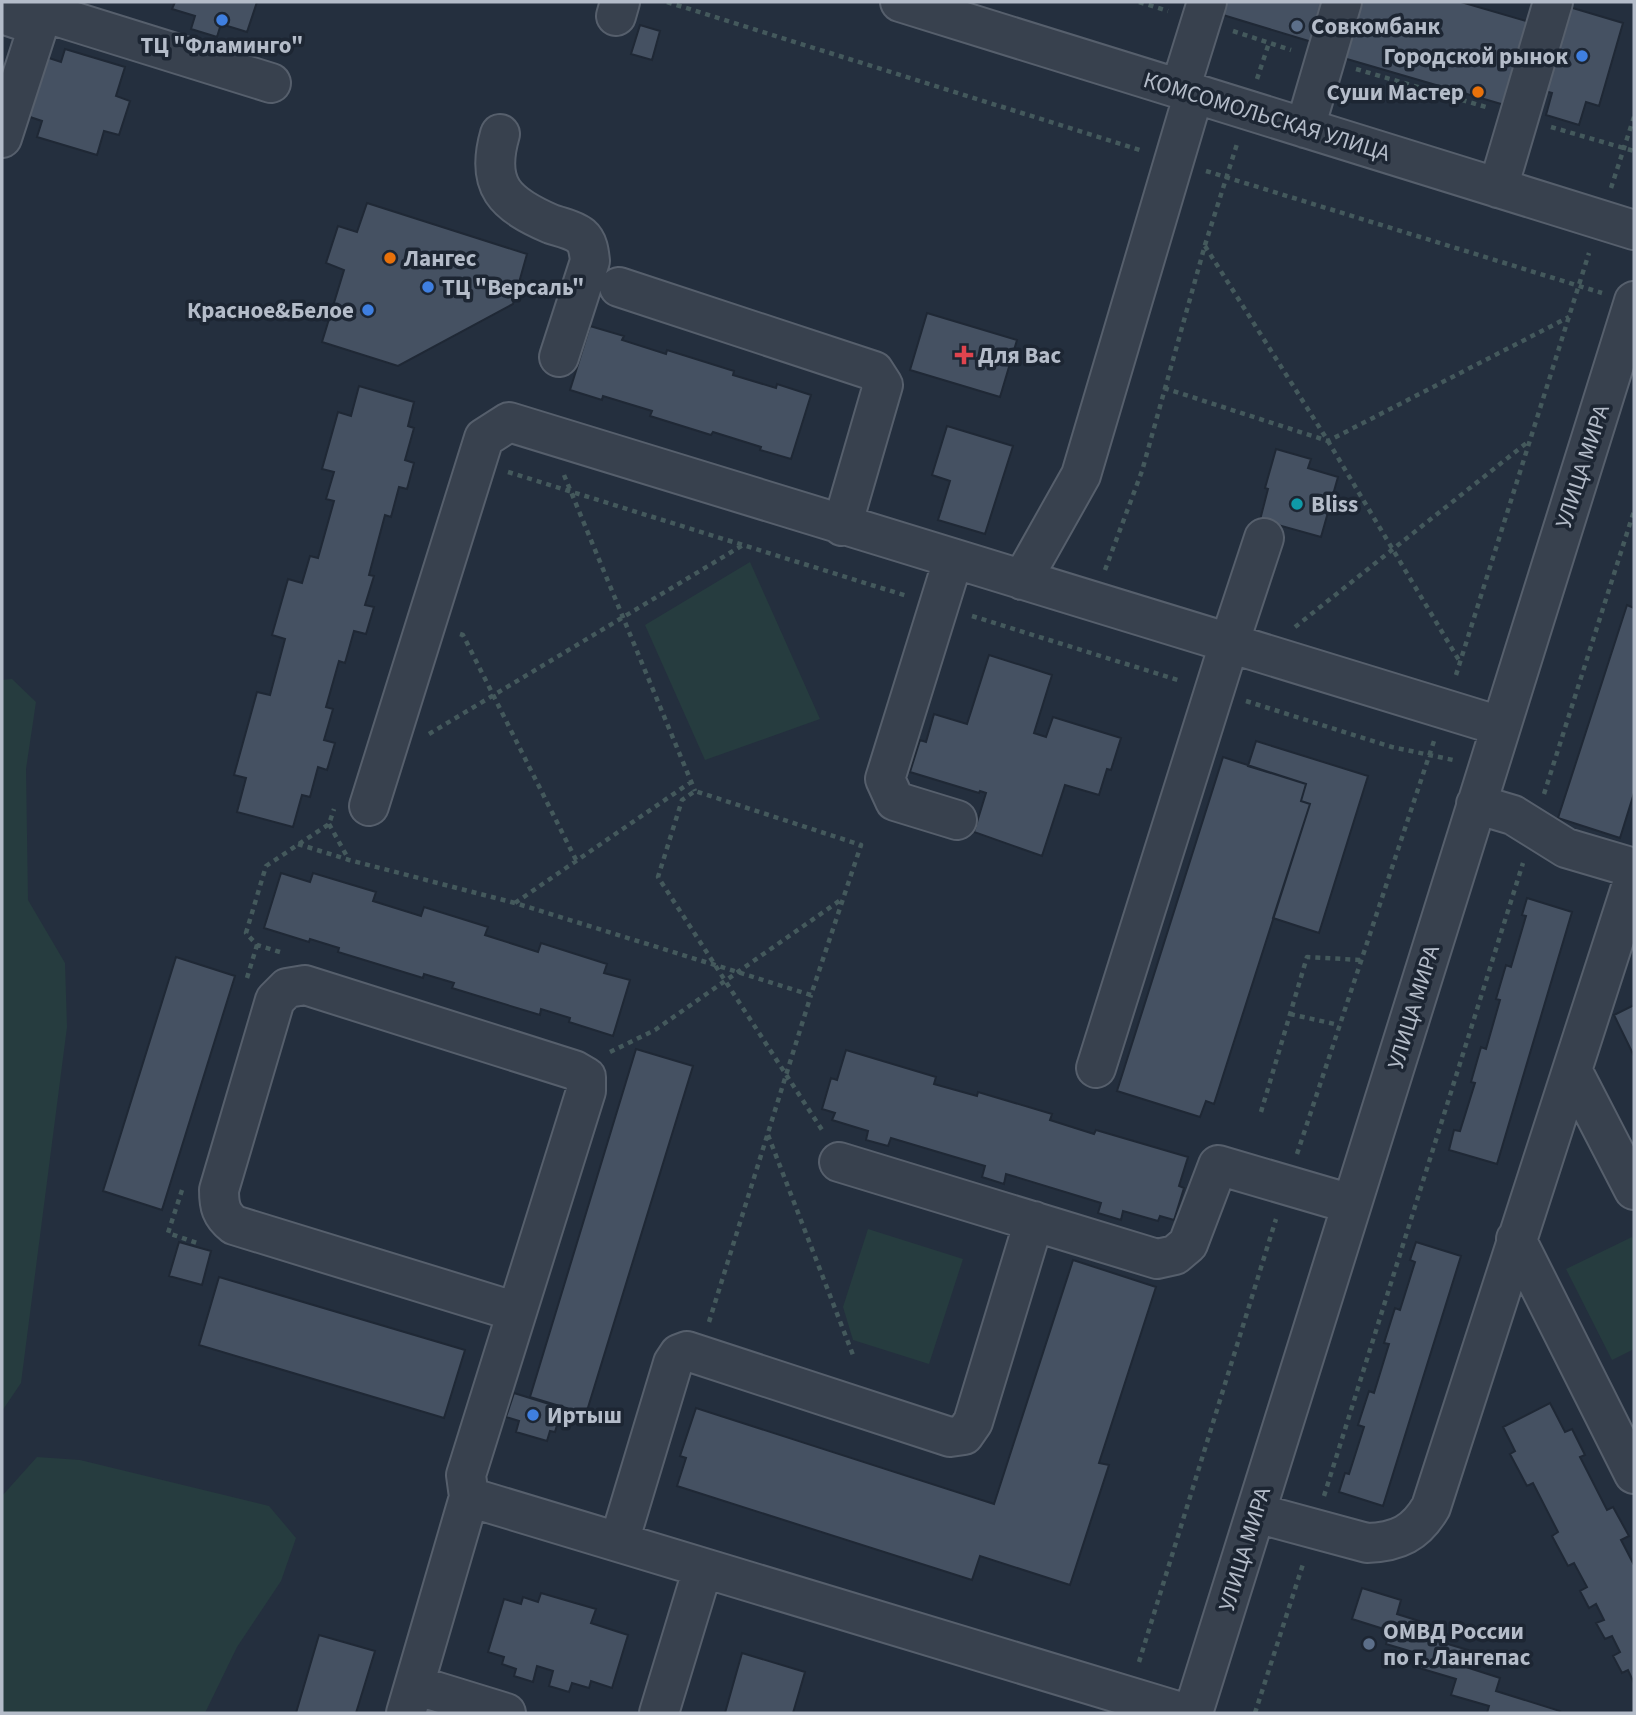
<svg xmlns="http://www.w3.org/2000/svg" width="1636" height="1715" viewBox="0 0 1636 1715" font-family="'Source Sans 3',sans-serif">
  <rect width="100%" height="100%" fill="#242f3e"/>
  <path fill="#263c3f" d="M750,562l70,157 -115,41 -60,-135z
    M12,679l24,23 -10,67 2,131 37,63 2,64 -46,356 -19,28v-731z
    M868,1229l95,30 -34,105 -76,-24 -10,-33z
    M1632,1237l2,4v108l-22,11 -46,-91z
    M37,1457l43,3 189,46 27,32 -15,43 -44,66 -32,66h-203v-217z"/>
  <path fill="#455162" stroke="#1f2835" stroke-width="2" d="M175,2h82l-10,30 -26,-8 -4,13 -26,-8 4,-13 -23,-7z
    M1226,2h98l-12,40 -89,-27z
    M1357,2h104l72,21 -25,83 -168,-49z
    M1566,6l57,17 -24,83 -13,-4 -7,23 -33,-10 6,-22 -11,-3z
    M640,25l20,6 -8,29 -21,-6z
    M65,49l60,18 -9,29 14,5 -11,34 -15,-4 -7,24 -60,-18 5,-16 -15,-5 19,-59 15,5z
    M367,203l160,51 -14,50 -115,62 -76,-24 22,-72 -18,-7 12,-37 19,6z
    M927,313l90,27 -17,57 -90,-27z
    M590,326l34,10 -2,4 44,14 1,-4 67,21 -1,4 43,13 1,-4 34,11 -20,64 -31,-9 1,-3 -48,-15 -2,3 -61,-19 2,-5 -49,-15 -1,4 -32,-10z
    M359,386l55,16 -6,24 6,2 -9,32 9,3 -7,26 -8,-2 -8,30 -6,-2 -16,60 5,1 -9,29 9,2 -8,27 -12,-3 -9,32 -6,-2 -13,46 7,2 -9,31 11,3 -8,27 -9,-3 -8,30 -8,-2 -9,32 -56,-15 9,-34 -12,-3 23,-83 13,3 15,-56 -13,-4 16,-56 14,4 8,-27 8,2 16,-57 -8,-2 8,-27 -12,-3 16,-57 13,4z
    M947,426l66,20 -28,88 -47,-14 12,-39 -18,-6z
    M1276,449l35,10 -3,9 30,9 -17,60 -61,-17 8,-31 -3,-1z
    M1627,605l7,3v185l-14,45 -62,-20z
    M989,655l63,20 -18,58 12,4 7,-20 68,21 -10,32 -4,-1 -8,26 -34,-10 -23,71 -68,-24 12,-39 -6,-2 -1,2 -69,-21 10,-32 6,2 8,-28 33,10z
    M1256,741l112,35 -49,157 -46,-15 37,-114 -9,-3 5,-17 -58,-18z
    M1223,757l83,27 -5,17 9,3 -96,300 -8,-3 -6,16 -83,-26z
    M281,873l29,9 3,-9 63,19 -3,9 48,15 3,-9 64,20 -3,8 53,17 3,-9 66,21 -3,9 26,7 -17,56 -44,-14 1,-4 -29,-9 -1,6 -88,-27 2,-5 -30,-9 -1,4 -85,-26 1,-4 -29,-9 -1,3 -45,-14z
    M1527,898l45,14 -75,252 -48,-14 5,-20 6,1 15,-48 -4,-1 10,-35 5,2 14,-49 -4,-1 10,-34 5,2 15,-51 -4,-1z
    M176,957l59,19 -73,234 -59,-19z
    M1634,1005v51l-20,-41z
    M636,1049l57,17 -107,348 -56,-17z
    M846,1050l90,27 -2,7 43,12 1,-4 74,22 -2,6 44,14 2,-4 92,27 -9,29 5,2 -10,32 -14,-4 -2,5 -35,-10 -2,9 -23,-7 3,-10 -95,-29 -2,10 -22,-7 3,-11 -94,-28 -3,8 -22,-6 2,-9 -36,-11 3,-7 -13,-4 9,-31 6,2z
    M179,1242l32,9 -9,34 -33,-9z
    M1416,1242l45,14 -78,250 -44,-14 6,-19 4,1 15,-47 -6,-2 11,-34 5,2 15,-49 -5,-1 11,-35 5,2 15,-48 -5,-2z
    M1073,1260l83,27 -57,176 10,2 -39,120 -90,-29 -8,24 -295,-94 9,-28 -6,-2 16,-48 298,96z
    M219,1277l246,73 -21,68 -245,-73z
    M514,1393l48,15 -7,24 -5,-1 -3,10 -31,-9 3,-11 -13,-4z
    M1550,1403l15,29 7,-3 13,26 -5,2 27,53 6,-3 16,29 -8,4 13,25v118l-6,-13 -6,3 -9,-17 7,-4 -8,-16 -7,3 -9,-16 8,-3 -8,-16 -7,4 -9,-17 7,-4 -13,-24 -6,3 -16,-30 6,-4 -25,-49 -6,3 -17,-32 5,-3 -12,-24z
    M1362,1588l39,12 -4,14 38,12 -4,13 37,11 -5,16 37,12 -4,13 64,20 -1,2h-72l2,-7 -38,-11 5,-16 -37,-11 4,-13 -37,-11 4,-13 -38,-12z
    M541,1593l55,16 -5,14 37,12 -16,53 -21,-7 -2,7 -17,-5 -3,9 -20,-6 4,-15 -16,-5 -4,16 -19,-6 2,-7 -14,-5 2,-7 -16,-5 16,-53 17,5 2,-7 15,5z
    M319,1635l56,16 -19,62h-60z
    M742,1653l63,19 -12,41h-68z"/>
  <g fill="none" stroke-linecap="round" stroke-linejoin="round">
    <g stroke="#565f6c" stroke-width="42">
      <path id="minor" d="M900,2l734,228
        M43,12l228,71
        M2,14l36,12
        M616,16l4,-14
        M1180,89l27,-87
        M1305,128l37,-126
        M500,134c-15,52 5,70 51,90 9,3 23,6 30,12 7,6 8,16 9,25l-31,96
        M2,138l44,-136
        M1498,188l55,-186
        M619,287l255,84 9,14 -41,141
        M953,560l-68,219 10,22 62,19
        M1022,580l59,-105 113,-382
        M1476,804l37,11 53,33 68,20
        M369,806l115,-368 25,-16 991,304
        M1096,1068l133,-424 35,-106
        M1573,1072l61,118
        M839,1162l318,97 18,-4 13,-11 30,-79 133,39
        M1516,1239l118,235
        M517,1312l-283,-87c-13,-10 -15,-19 -15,-35l56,-190 12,-12 18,-3 269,85 12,7v14l-120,384 3,22 715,216
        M1256,1513l111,30c31,-1 49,-10 64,-36 67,-210 137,-419 203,-629
        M619,1542l54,-179 6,-9 8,-3 263,86 14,-2 9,-13 61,-201
        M415,1685l91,28
        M406,1713l63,-216
        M659,1713l44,-145
        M1193,1713l441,-1412"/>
    </g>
    <path stroke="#44595c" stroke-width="4.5" stroke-dasharray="5 5" stroke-linecap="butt" d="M667,2l473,148
      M1139,2l29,9
      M1233,31l58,19
      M1356,69l130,38
      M1257,79l12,-36
      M1551,127l83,24
      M1206,171l396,122
      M1611,188l23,-71
      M1205,246l123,195 132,221
      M1164,388l164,53 241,-124
      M508,472l399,124
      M564,475l131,316
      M1105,570l37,-99 63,-226 32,-101
      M972,616l209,65
      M1295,627l234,-186
      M460,634l3,1 113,225
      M1456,675l133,-422
      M1246,701l146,46 61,13
      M429,734l314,-189
      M1544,794l90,-283
      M329,824l20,36
      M298,844l51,16 166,43 200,62 96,30 50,-150 -166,-54 -13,9 -24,77 57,88 9,14 100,154
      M515,903l176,-121
      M280,952l-23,-7 -11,-12 20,-67 63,-42 5,-15
      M247,978l10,-33
      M1290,1014l49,11
      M610,1052l45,-22 187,-131
      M1261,1112l46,-155 54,3
      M768,1135l85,220
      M1297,1154l137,-413
      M182,1190l-14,43 32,11
      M709,1322l102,-327
      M1324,1496l199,-633
      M1139,1662l137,-443
      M1255,1713l49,-152"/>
    <use href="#minor" stroke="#38414e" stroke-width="38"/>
  </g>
  <g fill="#3f7fe0" stroke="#1d2633" stroke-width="2.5">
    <circle cx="222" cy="20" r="7"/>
    <circle cx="1582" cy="56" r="7"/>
    <circle cx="428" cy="287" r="7"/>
    <circle cx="368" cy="310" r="7"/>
    <circle cx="533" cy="1415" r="7"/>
  </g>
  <g fill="#5c6f8a" stroke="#1d2633" stroke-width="2.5">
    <circle cx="1297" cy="26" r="7"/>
    <circle cx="1369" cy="1644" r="7"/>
  </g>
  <g fill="#e8710a" stroke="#1d2633" stroke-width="2.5">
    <circle cx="1478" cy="92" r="7"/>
    <circle cx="390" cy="258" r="7"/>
  </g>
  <path fill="#e0444e" stroke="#1d2633" stroke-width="2.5" d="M960.5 344.5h7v7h7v7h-7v7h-7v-7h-7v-7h7z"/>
  <circle fill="#0f9aa8" stroke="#1d2633" stroke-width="2.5" cx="1297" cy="504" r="7"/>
  <g text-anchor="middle" stroke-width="7" stroke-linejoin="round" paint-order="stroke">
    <g font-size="23" font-weight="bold" fill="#b4bcc9" stroke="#1d2633" text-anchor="start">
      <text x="1311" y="34">Совкомбанк</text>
      <text x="222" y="53" text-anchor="middle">ТЦ "Фламинго"</text>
      <text x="1568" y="64" text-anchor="end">Городской рынок</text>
      <text x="1464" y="100" text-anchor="end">Суши Мастер</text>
      <text x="404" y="266">Лангес</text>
      <text x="442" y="295">ТЦ "Версаль"</text>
      <text x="354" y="318" text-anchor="end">Красное&amp;Белое</text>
      <text x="978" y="363">Для Вас</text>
      <text x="1311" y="512">Bliss</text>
      <text x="547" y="1423">Иртыш</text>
      <text x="1383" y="1639">ОМВД России<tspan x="1383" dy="26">по г. Лангепас</tspan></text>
    </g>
    <g font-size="23" fill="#b4bcc9" stroke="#1d2633">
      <text transform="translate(1267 116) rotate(17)" y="8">КОМСОМОЛЬСКАЯ УЛИЦА</text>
      <text transform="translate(1582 466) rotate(-72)" y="8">УЛИЦА МИРА</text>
      <text transform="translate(1413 1007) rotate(-73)" y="8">УЛИЦА МИРА</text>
      <text transform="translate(1244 1549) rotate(-73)" y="8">УЛИЦА МИРА</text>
    </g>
  </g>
  <rect width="1636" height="1715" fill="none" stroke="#b4bcc9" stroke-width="7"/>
</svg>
